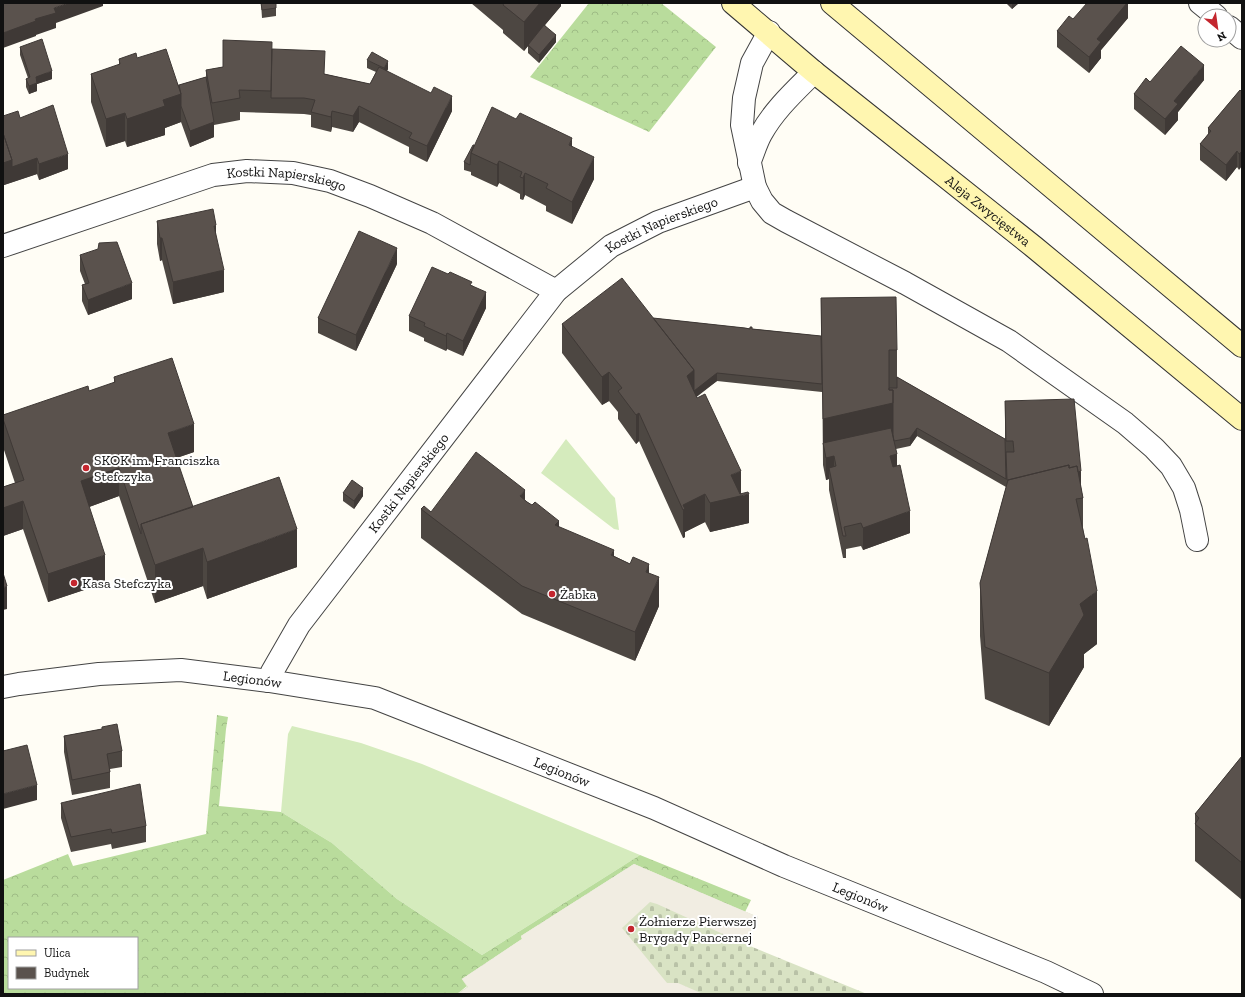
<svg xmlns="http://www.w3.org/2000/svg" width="1245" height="997" viewBox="0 0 1245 997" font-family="'Zilla Slab',serif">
  <defs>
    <pattern id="forest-crowns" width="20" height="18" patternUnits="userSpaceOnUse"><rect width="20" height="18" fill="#b9dc9c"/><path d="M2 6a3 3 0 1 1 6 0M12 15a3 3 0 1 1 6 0" fill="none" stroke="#9ebc85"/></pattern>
    <pattern id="cemetery-stones" width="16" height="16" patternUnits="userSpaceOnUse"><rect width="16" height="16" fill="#d9e3c4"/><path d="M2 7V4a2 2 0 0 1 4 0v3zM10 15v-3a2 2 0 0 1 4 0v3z" fill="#b9c2a7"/></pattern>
  </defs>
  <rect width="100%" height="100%" fill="#fffdf5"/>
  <path fill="#d5ebbd" d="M566,439l45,55 4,4 4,32 -5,-1 -73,-56z
    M292,726l69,17 61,21 218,91 -158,100 -85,-56 -65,-56 -51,-31 7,-78z"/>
  <path fill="url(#forest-crowns)" fill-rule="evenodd" d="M589,3h72l55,44 -67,85 -119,-55z
    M217,715l11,2 -2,12 -7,77 62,6 51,31 65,56 85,56 158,-100 111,45 -6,12 -111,-48 -113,72 1,3 -60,40 5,7 -10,8h-454v-114l65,-26 5,12 133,-32zM9,938h128v50h-128z"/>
  <path fill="url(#cemetery-stones)" d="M634,864l124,53 -13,27 122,50h-410l10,-7 -5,-8 60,-40 -1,-3z"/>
  <path fill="#f1ede2" d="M634,864l124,53 -13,27 -88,-40 -7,-2 -28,26 45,55h11l25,11h-245l10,-7 -6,-8 60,-40 -1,-3z"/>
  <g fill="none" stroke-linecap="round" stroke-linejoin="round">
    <g stroke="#444" stroke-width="24">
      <g id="minor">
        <path d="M1200,3l16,13"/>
        <path d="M1229,27l13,11"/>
        <path d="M769,32l-17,31 -8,35 -2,27 13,62 7,14 10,12 14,8 119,62 104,58 116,82 29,25 17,18 13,22 7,22 6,30"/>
        <path d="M749,163c4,-9 7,-20 12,-29 13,-24 34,-43 53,-62"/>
        <path id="s1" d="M3,246l210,-71 34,-4 46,2 37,8 40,15 62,27 124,68"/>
        <path id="s2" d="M269,681l3,-9 27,-47 257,-334 55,-45 47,-24 97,-35"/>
      </g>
    </g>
    <g stroke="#444" stroke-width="24">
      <g id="tertiary">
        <path id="s3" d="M3,687l16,-3 80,-10 82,-4 88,11 106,17 279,110 130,58 262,106 46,22"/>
      </g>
    </g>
    <g stroke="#333" stroke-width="24">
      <g id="secondary">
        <path id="s4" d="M733,3l81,69 220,175 208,172"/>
        <path d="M832,3l410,343"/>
      </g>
    </g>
    <use href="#minor" stroke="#fff" stroke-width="22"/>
    <use href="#tertiary" stroke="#fff" stroke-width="22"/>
    <use href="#secondary" stroke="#fff6b0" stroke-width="22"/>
  </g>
  <path fill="#4d4742" d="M261,3h15v13l-14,2z
    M471,3h90v3l-16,19 11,17 -17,21 -11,-10v-7l-4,5 -21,-18v-3z
    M1006,3h13l-7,6z
    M1128,3v15l-27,32v8l-12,15 -32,-26v-16l16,-12z
    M223,40l49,9 53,25 45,10 6,-12 -9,-4v-8l21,9 -1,2 65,40 -25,51 -18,-9v-6l-50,-25 -6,10 -21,-5 -1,5 -20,-5v-12l-7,-1 -64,-2v8l-26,5v12l-24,10 -9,-25 -16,6v7l-38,12 -2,-6 -19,6 -15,-45v-28l28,-9v-6l18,-1 42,27 27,-8v-7l17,-3z
    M20,47l32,32 -15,5v7l-8,3 -3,-7v-8l2,-1 -8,-23z
    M1204,80l-26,32v8l-13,15 -31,-26v-15l16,-12z
    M1240,90l-1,80 -2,-3 -11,14 -26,-21v-16l8,-10v-6z
    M3,116l17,2 48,51 -29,11 -2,-6 -33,11v18l-1,1z
    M474,145l98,1 22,33 -22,45 -26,-13v-5l-21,-11 -2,5 -3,-1v-5l-21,-11 -2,4 -26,-12v-3l-7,-2v-8z
    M157,221l59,14 8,57 -51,12 -11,-44 -2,1 -3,-17z
    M80,255l52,44 -44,16 -6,-14v-16l3,-1 -5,-13z
    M397,264l-41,87 -38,-18v-15z
    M472,285l14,23 -23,48 -16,-7 -1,2 -22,-10v-3l-15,-7v-15z
    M821,298l76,52v27l108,62v-38l76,86 2,11v30l14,116 -13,10v13l-35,59 -64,-27 -5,-63v-53l26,-96 -89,-51 -7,10 -14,3 1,17 13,67 -47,17 -2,-4 -15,3v9h-3l-14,-68v-11l-3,1 -3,-15 -1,-111v38l-105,-11 -21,15 45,98 8,29 -39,9 -5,-10 -20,10v5l-2,1 -44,-97 -3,3 -18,-25v-7l-9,-11 -7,4 -40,-52v-29l91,-6 168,18z
    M114,377l80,75 -18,6 17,49 104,60 -90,32 -4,-13 -48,17 -36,-107 -30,11 16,76 -57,19 -25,-73 -20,7v-49l12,-4 -12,-36v-32l86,-24 25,-8z
    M343,493l20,3 -9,13 -11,-8z
    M525,500l34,27 55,29 35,17 10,33 -24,55 -113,-47 -101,-76v-29l10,3z
    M102,727l20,24v16l-12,2v19l-38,7 -8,-43v-16l38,-7z
    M1242,756v144l-47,-39v-47z
    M61,803l85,23v16l-34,7 -1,-5 -40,8 -10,-34z"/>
  <path fill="#3f3936" d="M69,3h34v3l-47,17v5l-20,7v1l-33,12v-15l32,-14 19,-11z
    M540,3h21v3l-33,39v1l-4,5v-29z
    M1012,3h7l-7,6z
    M1127,3h1v15l-27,32v8l-12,15v-16l8,-18z
    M556,35v7l-17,21v-8z
    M388,61v8l-4,7v-8z
    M1204,65v15l-26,32v8l-13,15v-16l9,-18z
    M52,71v8l-15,5v7l-8,3v-8l7,-9z
    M181,94v28l-16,6v7l-38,12v-28l36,-19z
    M452,96v15l-25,51v-16z
    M359,106v16l-6,10v-16z
    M332,111v16l-1,5v-15z
    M125,113v28l-19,6v-28z
    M214,122v15l-24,10v-16z
    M572,138v23l-3,-16z
    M1237,151v16l-11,14v-16z
    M1242,151v15l-3,4v-16z
    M68,154v15l-29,11v-16z
    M594,157v22l-22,45v-22z
    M37,158v16l-33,11v18l-1,1v-41l9,-3z
    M499,161v22l-2,4v-22z
    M525,173v22l-2,5v-22z
    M216,225v22l-2,-21z
    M160,238h2v22l-2,1z
    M397,248v16l-41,87v-16z
    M224,270v22l-51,12v-22z
    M132,283v16l-44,16v-15z
    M486,292v16l-23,48v-15z
    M447,333v16l-1,2v-15z
    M694,370l23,3v8l-23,18 -7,-23z
    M609,372v29l-7,4v-28z
    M893,403v33l-59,20v22l-5,-10v11l-3,1v-22l-3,-15v22v-46z
    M639,413v28l-3,3v-29z
    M194,424v28l-26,9v-28z
    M917,428v8l-7,10v-8z
    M897,454v23l-7,1v-22z
    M119,468v28l-38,14v-29z
    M741,471v25l8,-2v29l-39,9v-29l21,-28z
    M1081,471v27l-12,-24z
    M363,488v8l-9,13v-8z
    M525,490v29l-5,-23z
    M705,494v28l-20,10v5l-2,1v-33z
    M23,501v28l-20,7v-28z
    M910,511v22l-47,17v-22z
    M559,521v28l-4,-24z
    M297,529v38l-90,32v-37z
    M203,548v38l-48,17v-38z
    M614,550v28l-3,-23z
    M105,555v28l-57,19v-28z
    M649,564v29l-3,-21z
    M659,577v29l-24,55v-29z
    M7,586v23l-4,1v-22z
    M1097,591v53l-13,10v13l-35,59v-53l31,-69z
    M37,785v15l-34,9v-15z"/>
  <path fill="#5a524d" stroke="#3f3936" d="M3,3h66l-15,5 2,5 -21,6 1,2 -33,12z
    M261,3h15v5l-14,2z
    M504,3h36l-16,19 -21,-17z
    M1087,3h40l-30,36 4,3 -12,15 -32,-26 12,-15 4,3z
    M544,25l12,10 -17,20 -11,-10z
    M42,39l10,32 -16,6 1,6 -8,3 -3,-7 4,-2 -10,-30z
    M223,40l49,2 -1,49 -32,-1 1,8 -28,5 -6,-33 17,-3z
    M1181,46l23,19 -30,36 4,3 -13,15 -31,-25 12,-16 4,4z
    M166,49l15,45 -18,6 2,6 -38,13 -2,-6 -19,6 -15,-45 29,-10 -1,-5 17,-6 1,5z
    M272,49l53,2 -1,23 46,10 9,-17 52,26 3,-6 18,9 -25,50 -18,-8 3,-5 -53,-27 -6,10 -21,-5 -1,6 -20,-5 4,-12 -11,-2h-33z
    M372,52l16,9 -4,7 -17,-8z
    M206,77l8,45 -24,9 -9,-25v-12l-2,-9z
    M1240,90l2,2v59l-3,3 -2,-3 -11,14 -26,-21 11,-13 -3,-3z
    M53,105l15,49 -29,10 -2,-6 -25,9v-7l-9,-27v-17l15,-5 2,7z
    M492,107l24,12 4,-6 52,25 -3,7 25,12 -22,45 -26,-14 2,-4 -23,-11 -2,5 -3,-1 2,-5 -23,-11 -2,4 -26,-12z
    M3,133l9,27 -9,3z
    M473,145h1l-3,8 -1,12 -6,-3z
    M213,209l3,16 -2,1 10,44 -51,12 -11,-44h-2l-3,-17z
    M359,231l38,17 -41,87 -38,-17z
    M117,242l15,41 -44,17 -6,-15 7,-2 -9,-28 18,-6 1,-6z
    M432,267l16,7 2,-2 22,10 -2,3 16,7 -23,49 -16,-8 -1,3 -22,-10 1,-3 -16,-7z
    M622,278l72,92 -7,6 10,22 8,-4 36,77 -10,4 9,19 8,-2 1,2 -39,9 -5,-9 -22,11 2,4 -2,1 -44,-97 -3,2 -18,-24 4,-3 -13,-16 -7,5 -40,-53z
    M896,297l1,53h-8v40h4v13l-70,16 -2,-121z
    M653,318l92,10 5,1v-2h2v2l69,7 1,48 -105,-11 -23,18v-21z
    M172,358l22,66 -26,9 25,74 -52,17v10l-22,-66 -38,13 24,74 -57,19 -25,-73 -20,7v-21l21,-7 -21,-61v-4l85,-29 1,5 26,-9 -1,-5z
    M897,377l108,62 1,40 -89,-51 -7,10 -16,3 -1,-6v-45h-4v-2h8z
    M1074,399l7,72 -3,1 -1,-6 -8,2v-3l-61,15h-1l-1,-28h8l-1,-11h-7l-1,-40z
    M891,428l6,26 -7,2 3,11 7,-2 10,46 -47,17 -2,-5 -17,4 2,9h-3l-14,-68 7,-2 -2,-10 -8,2 -3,-15z
    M476,452l49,38 -5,6 7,6 5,3 3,-3 24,19 -4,4 59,25 -3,5 19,9 3,-7 16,7 -3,8 13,5 -24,55 -113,-46 -101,-77 3,-3 7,6z
    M1069,465v3l8,-2 6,32 -7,1 9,40 2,-1 10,53 -17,13 4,11 -35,58 -64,-26 -5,-64 28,-103z
    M279,477l18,52 -90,33 -4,-14 -48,17 -14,-41z
    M352,480l11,8 -9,13 -11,-8z
    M3,573l4,13 -4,2z
    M117,724l5,27 -15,3 3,18 -38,8 -8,-44 38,-7v-2z
    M27,745l10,40 -34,9v-43z
    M1242,756v107l-47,-39 4,-6 -4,-4z
    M140,784l6,42 -34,7 -1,-4 -40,8 -10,-34z"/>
  <g fill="#c4262e" stroke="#fff" stroke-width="1.5">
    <circle cx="86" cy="468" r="4"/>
    <circle cx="74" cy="583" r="4"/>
    <circle cx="552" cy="594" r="4"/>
    <circle cx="631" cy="929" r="4"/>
  </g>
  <g text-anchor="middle" stroke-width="4" stroke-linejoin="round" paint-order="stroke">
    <g font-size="14" fill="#111" stroke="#fff">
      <text dy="5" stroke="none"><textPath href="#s1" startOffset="296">Kostki Napierskiego</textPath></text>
      <text dy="5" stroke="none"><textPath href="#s4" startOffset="329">Aleja Zwycięstwa</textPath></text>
      <text dy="5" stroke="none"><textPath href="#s2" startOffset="611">Kostki Napierskiego</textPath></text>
      <text dy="5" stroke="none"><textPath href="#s2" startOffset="243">Kostki Napierskiego</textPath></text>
      <text dy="5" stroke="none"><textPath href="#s3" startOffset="251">Legionów</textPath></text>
      <text dy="5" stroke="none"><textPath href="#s3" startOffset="576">Legionów</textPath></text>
      <text dy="5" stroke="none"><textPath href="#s3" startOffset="900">Legionów</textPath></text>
    </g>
    <g font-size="14" fill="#111" stroke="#fff" text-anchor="start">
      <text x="94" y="465">SKOK im. Franciszka<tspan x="94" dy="16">Stefczyka</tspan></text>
      <text x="82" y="588">Kasa Stefczyka</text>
      <text x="560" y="599">Żabka</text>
      <text x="639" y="926">Żołnierze Pierwszej<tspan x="639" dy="16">Brygady Pancernej</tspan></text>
    </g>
  </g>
  <rect width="1245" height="997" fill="none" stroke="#111111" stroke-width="8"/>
  <rect x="8" y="937" width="130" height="52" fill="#ffffff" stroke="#a0a0a0"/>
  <rect x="16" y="950" width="20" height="6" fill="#fff6b0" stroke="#a0a0a0"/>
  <text x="44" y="957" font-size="12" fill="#111111">Ulica</text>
  <rect x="16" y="967" width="20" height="12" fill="#5a524d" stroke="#a0a0a0"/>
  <text x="44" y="977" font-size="12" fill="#111111">Budynek</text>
  <g transform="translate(1217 28) rotate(151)"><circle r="19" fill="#ffffff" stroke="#a0a0a0"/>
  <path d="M0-3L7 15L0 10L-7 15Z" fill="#c4262e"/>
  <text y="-6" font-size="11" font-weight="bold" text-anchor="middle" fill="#111111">N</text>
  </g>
</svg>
